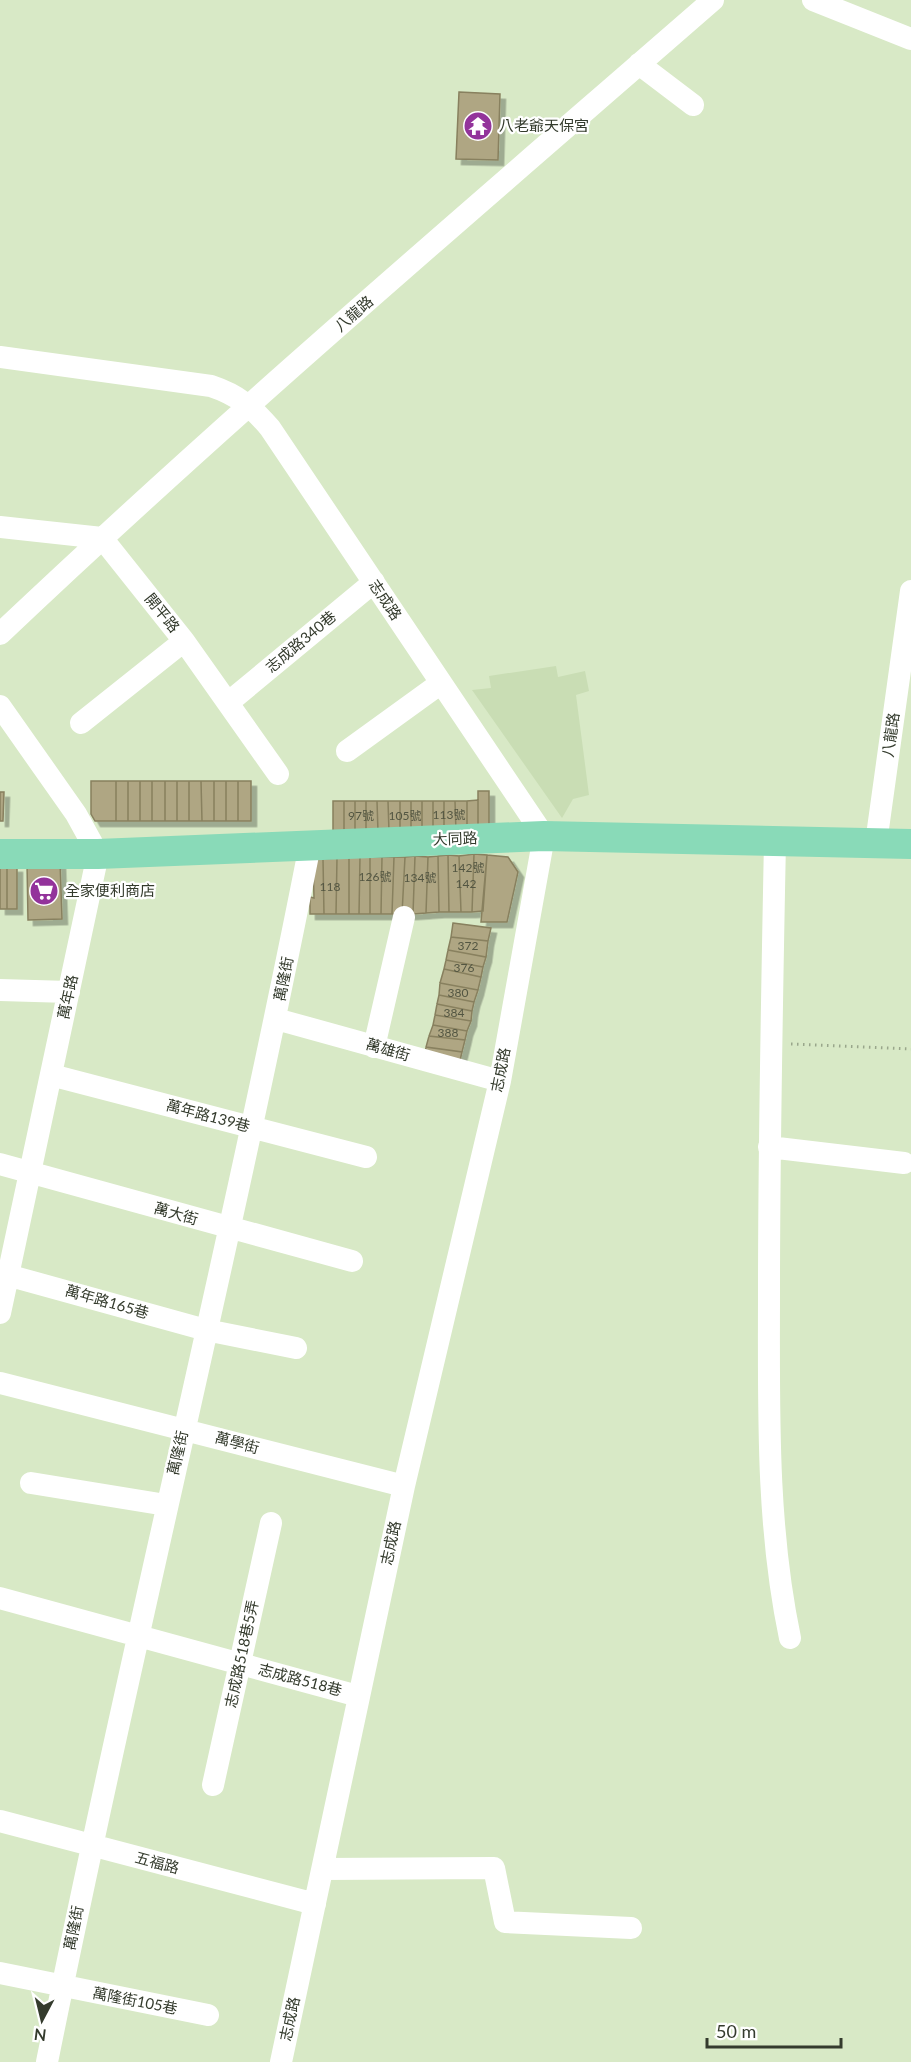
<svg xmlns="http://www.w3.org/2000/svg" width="911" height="2062" viewBox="0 0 911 2062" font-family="Lato,'Noto Sans TC',sans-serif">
  <defs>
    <filter id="shadow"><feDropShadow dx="5.5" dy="5.5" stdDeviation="0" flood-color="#0004"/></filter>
  </defs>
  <rect width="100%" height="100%" fill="#d8e9c6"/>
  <path fill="#c9ddb4" d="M556,666l2,11 27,-6 4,20 -13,4 13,100 -16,4 -11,19 -90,-128 19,-2 -2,-12z"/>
  <path fill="#afa683" stroke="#88805e" stroke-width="1.5" filter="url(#shadow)" d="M459,92l41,2 -2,66 -42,-1z
    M91,781h25v40h-21l-4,-7z
    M116,781h12v40h-12z
    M128,781h12v40h-12z
    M140,781h12v40h-12z
    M152,781h13v40h-13z
    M165,781h12v40h-12z
    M177,781h12v40h-12z
    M189,781h12l1,40h-13z
    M201,781h13v40h-12z
    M214,781h12v40h-12z
    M226,781h12v40h-12z
    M238,781h13v40h-13z
    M478,791h11v40h-11z
    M0,792h4l-1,29h-3z
    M478,800v31l-11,1v-31z
    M333,801h11v31l-11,1z
    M344,801h11v31h-11z
    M355,801h11v31h-11z
    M366,801h11l1,31h-12z
    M377,801h11l1,31h-11z
    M388,801h12v31h-11z
    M400,801h11v31h-11z
    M411,801h11v31h-11z
    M422,801h11v31h-11z
    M433,801h11v31h-11z
    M444,801h11l1,31h-12z
    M455,801h12v31h-11z
    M474,854l13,1 -4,56 -11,1z
    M474,854l-2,58h-11l-2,-56z
    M448,855l11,1 2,56h-12z
    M448,855l1,57h-10l-1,-56z
    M487,855l21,2 10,15 -11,50h-26z
    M415,856l-2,58h-11l3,-57z
    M415,856l13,1 -2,56 -13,1z
    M438,856l1,56 -13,1 2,-56z
    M349,857v57h-13l1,-56z
    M349,857h11l-1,57h-10z
    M360,857h10v57h-11z
    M370,857h12l-1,57h-11z
    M382,857h12l-2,57h-11z
    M394,857h11l-3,57h-10z
    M337,858l-1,56h-12l-1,-55z
    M323,859l1,55h-14v-17l4,1 -1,-38z
    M60,862l2,57 -34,1 -1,-57z
    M0,867h7v42h-7z
    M7,867h10v42h-10z
    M453,923l38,5 -3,13 -37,-4z
    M451,937l37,4 -2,16 -38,-7z
    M448,950l38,7 -3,10 -37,-7z
    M446,960l37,7 -2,10 -37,-8z
    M444,969l37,8 -3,13 -38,-7z
    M440,983l38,7 -4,12 -35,-7z
    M439,995l35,7 -2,9 -35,-7z
    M437,1004l35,7 -1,10 -36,-6z
    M435,1015l36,6 -4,10 -34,-6z
    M433,1025l34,6 -2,9 -36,-4z
    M429,1036l36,4 -3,12 -36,-5z
    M426,1047l36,5 -4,17 -34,-11z"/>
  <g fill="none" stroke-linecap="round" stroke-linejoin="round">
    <path stroke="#99a68b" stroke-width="3" stroke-dasharray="1.5 4.5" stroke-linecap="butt" d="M791,1044l120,5"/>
    <path stroke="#fff" stroke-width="22" d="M813,0l98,39
      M639,64l54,41
      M0,357l211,29c27,9 41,21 59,42l274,408 -44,245 -96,405 -123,576
      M0,527l102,11 82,103 94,133
      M0,634c231,-219 473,-425 713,-634
      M229,702l145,-120
      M0,706l76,108 22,40 -98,459
      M81,723l103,-82
      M347,751l94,-68
      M775,841c-3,150 -6,299 -6,449 0,116 -3,234 21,348
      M876,843l35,-252
      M0,990l69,2
      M276,1019l224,62
      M374,1047l30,-130
      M51,1075l315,82
      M769,1147l135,16
      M0,1164l352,97
      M0,1273l206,57 90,18
      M0,1383l404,103
      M31,1483l135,22
      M0,1598l358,98
      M213,1785l58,-262
      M0,1821l315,83
      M323,1869l171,-1 11,54 126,6
      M0,1973l208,42
      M47,2062c82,-407 183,-810 263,-1217"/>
    <path stroke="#89dab8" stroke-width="30" d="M0,854h98l446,-18 367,8"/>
  </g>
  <defs>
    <g id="temple-disc" transform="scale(1.5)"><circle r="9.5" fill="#93339b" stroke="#fff"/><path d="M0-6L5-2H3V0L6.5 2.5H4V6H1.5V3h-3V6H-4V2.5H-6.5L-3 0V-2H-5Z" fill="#fff"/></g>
    <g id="supermarket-disc" transform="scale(1.5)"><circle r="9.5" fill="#93339b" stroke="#fff"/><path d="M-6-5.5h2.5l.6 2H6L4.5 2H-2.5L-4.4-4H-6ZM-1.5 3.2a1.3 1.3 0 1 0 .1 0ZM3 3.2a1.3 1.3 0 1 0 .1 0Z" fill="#fff"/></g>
  </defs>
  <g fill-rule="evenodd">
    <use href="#temple-disc" x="478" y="126"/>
    <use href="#supermarket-disc" x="44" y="891"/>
  </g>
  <g text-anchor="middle" stroke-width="4.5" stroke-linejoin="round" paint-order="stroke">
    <g font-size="12" fill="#535642">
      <text x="449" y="819">113號</text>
      <text x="361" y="820">97號</text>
      <text x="405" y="820">105號</text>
      <text x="468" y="872">142號</text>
      <text x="375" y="881">126號</text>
      <text x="420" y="882">134號</text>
      <text x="466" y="888">142</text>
      <text x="330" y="891">118</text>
      <text x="468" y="950">372</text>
      <text x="464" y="972">376</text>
      <text x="458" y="997">380</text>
      <text x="454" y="1017">384</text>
      <text x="448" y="1037">388</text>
    </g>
    <g font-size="15" fill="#343b2d" stroke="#fff" text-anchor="start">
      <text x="499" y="131">八老爺天保宮</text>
      <text x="65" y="896">全家便利商店</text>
    </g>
    <g font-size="15" fill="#343b2d" stroke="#fff">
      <text transform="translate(354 314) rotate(-41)" y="5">八龍路</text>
      <text transform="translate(385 600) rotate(56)" y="5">志成路</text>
      <text transform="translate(162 613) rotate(51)" y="5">開平路</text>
      <text transform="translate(301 642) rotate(-40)" y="5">志成路340巷</text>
      <text transform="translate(891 735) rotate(-82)" y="5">八龍路</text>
      <text transform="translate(455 839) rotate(-2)" y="5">大同路</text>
      <text transform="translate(284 979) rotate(-79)" y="5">萬隆街</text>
      <text transform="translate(68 997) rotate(-78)" y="5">萬年路</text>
      <text transform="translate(388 1050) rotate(16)" y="5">萬雄街</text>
      <text transform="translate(501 1070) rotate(-79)" y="5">志成路</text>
      <text transform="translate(208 1116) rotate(15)" y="5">萬年路139巷</text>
      <text transform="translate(176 1214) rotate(16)" y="5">萬大街</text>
      <text transform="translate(107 1302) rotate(16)" y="5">萬年路165巷</text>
      <text transform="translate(237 1443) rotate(15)" y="5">萬學街</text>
      <text transform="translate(178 1453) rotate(-77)" y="5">萬隆街</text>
      <text transform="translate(391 1543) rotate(-78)" y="5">志成路</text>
      <text transform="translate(242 1654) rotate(-78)" y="5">志成路518巷5弄</text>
      <text transform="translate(300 1680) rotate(15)" y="5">志成路518巷</text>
      <text transform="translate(157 1863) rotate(15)" y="5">五福路</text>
      <text transform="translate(74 1928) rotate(-79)" y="5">萬隆街</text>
      <text transform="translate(135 2001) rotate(11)" y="5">萬隆街105巷</text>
      <text transform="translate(290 2019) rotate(-78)" y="5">志成路</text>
    </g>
  </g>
  <g transform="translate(42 2020) rotate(187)" stroke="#ffffff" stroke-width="4.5" paint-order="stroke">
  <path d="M0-4.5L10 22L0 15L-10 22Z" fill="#343b2d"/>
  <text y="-9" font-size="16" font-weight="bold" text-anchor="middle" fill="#343b2d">N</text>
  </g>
  <path d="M707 2038v9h134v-9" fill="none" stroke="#343b2d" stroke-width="3"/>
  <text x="716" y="2038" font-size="18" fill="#343b2d" stroke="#ffffff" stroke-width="4.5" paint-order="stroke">50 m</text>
</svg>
